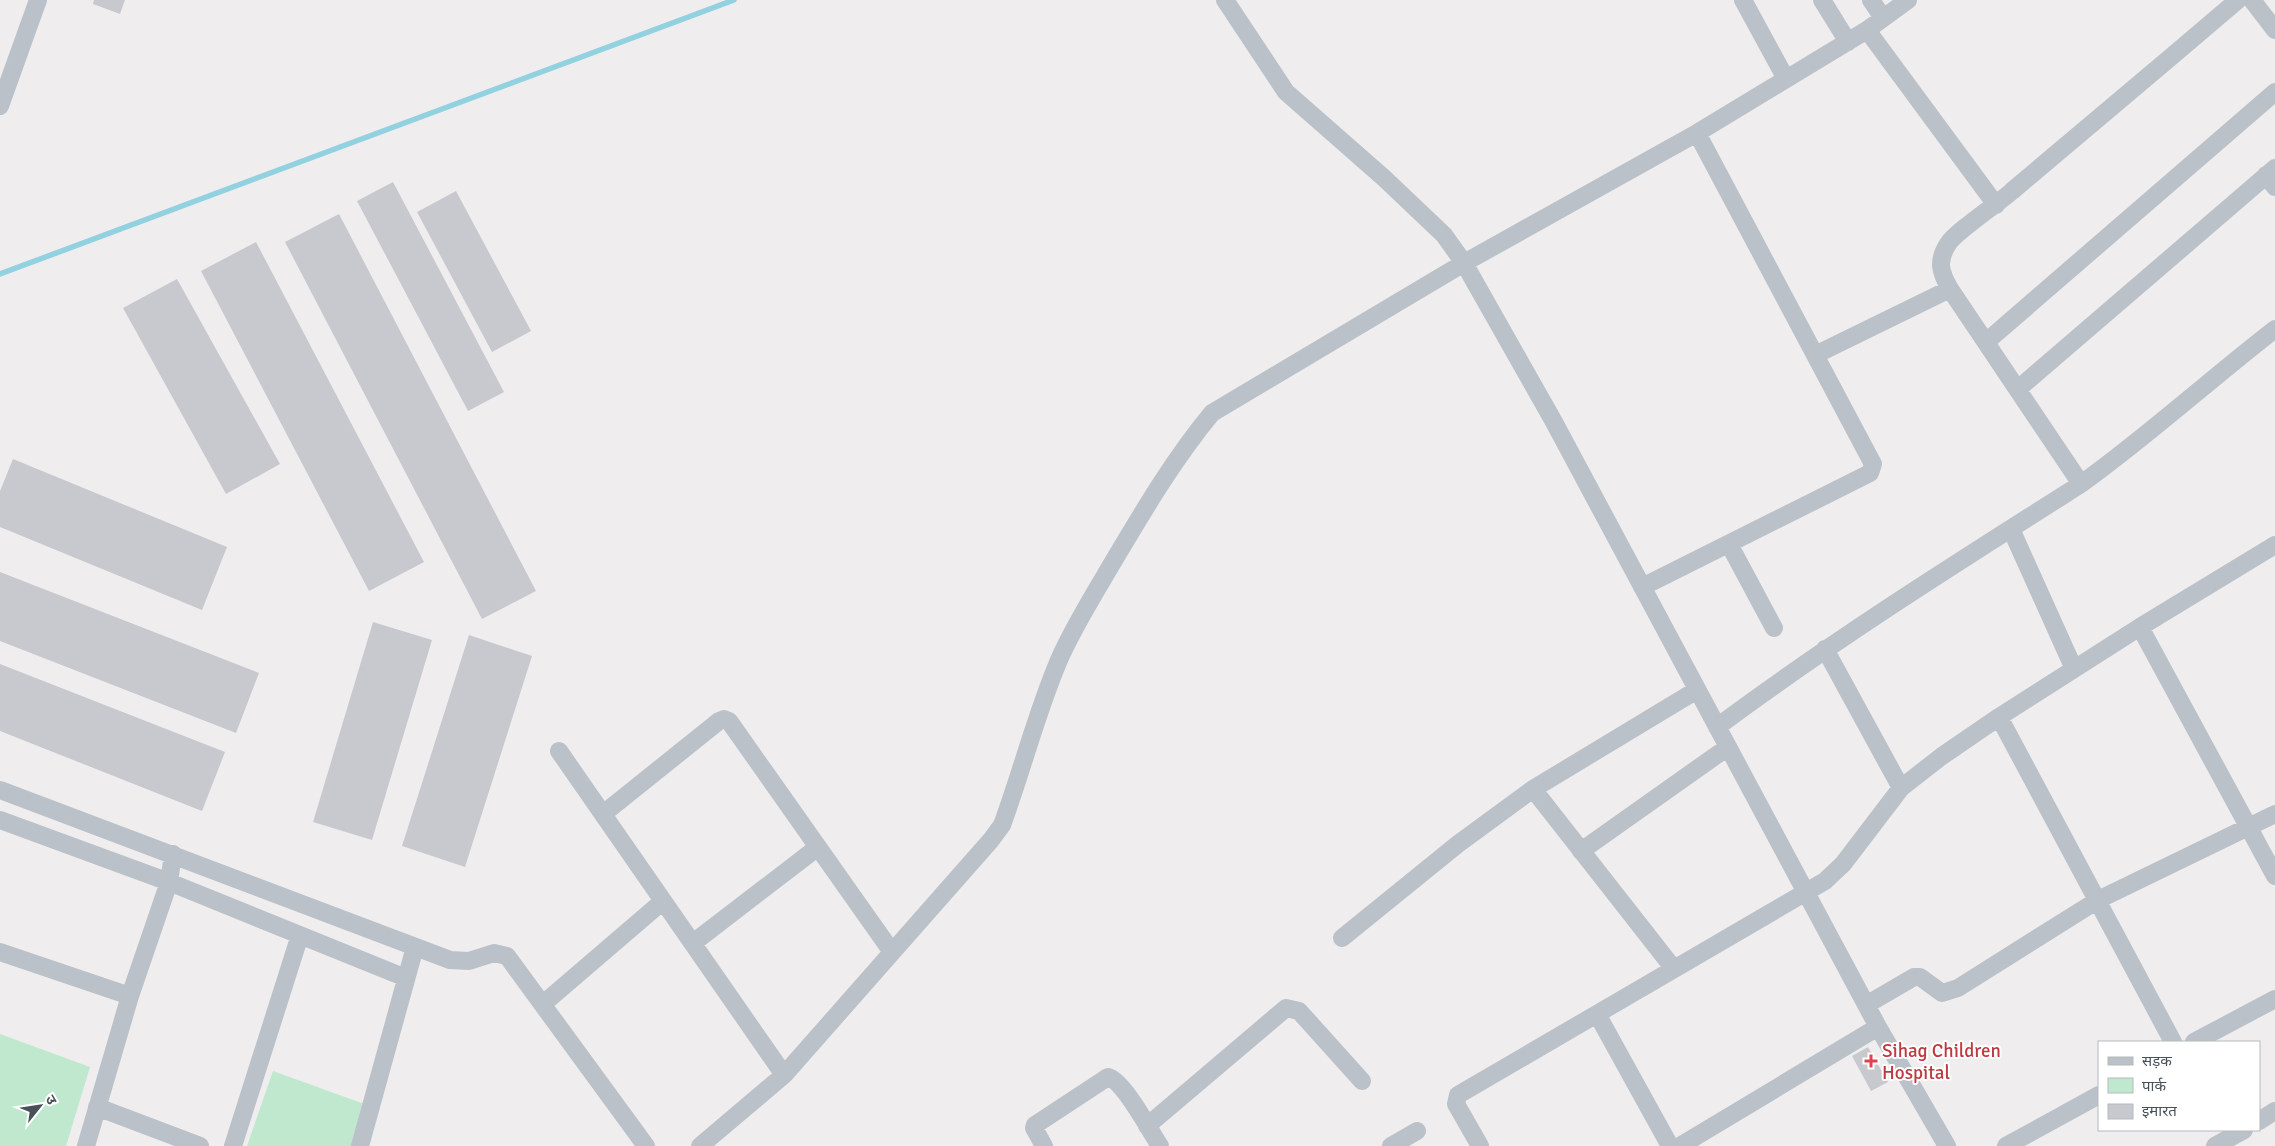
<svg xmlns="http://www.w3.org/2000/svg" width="2275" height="1146" viewBox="0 0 2275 1146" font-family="Signika,'Noto Sans Devanagari',sans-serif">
  <rect width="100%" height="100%" fill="#efeded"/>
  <path fill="#c0e8cf" d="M0,1034l90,33 -24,79h-66z
    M273,1071l94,34 -15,41h-105z"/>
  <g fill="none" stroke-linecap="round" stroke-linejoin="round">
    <path stroke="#92d1e0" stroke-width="5.5" d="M0,274l734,-274"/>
  </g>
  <path fill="#c8c9cf" d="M94,0h31l-5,14 -27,-10z
    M393,182l111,210 -36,19 -111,-210z
    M456,191l75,140 -39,21 -75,-140z
    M339,214l197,377 -54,28 -197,-377z
    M256,242l168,320 -55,29 -168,-320z
    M177,279l103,185 -54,30 -103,-186z
    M13,459l214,88 -25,63 -202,-83v-36z
    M0,572l259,101 -23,60 -236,-92z
    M373,622l59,18 -60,200 -59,-18z
    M469,635l63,21 -67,211 -63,-21z
    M0,664l225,88 -23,59 -202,-80z
    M1868,1047l20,35 -17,9 -19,-35z"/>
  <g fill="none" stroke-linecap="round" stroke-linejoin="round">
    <path stroke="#bac1c8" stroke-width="18" d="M1225,0l61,92 98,86 60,57 20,28 90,159 324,605 69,119
      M1743,0l43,79
      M1822,0l26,42
      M1871,0l12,18
      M2252,0l23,30
      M1867,30l129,175
      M0,106l38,-106
      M2266,175l9,12
      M1986,342l289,-250
      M1815,355l135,-66
      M2018,389l257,-221
      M2081,484l-131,-195c-10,-17 -13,-28 -2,-45 7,-12 51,-41 64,-53 76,-64 151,-127 226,-191
      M2011,529l63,140
      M1729,544l45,84
      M1642,587l228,-114 3,-9 -176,-331
      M2140,627l135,249
      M1825,649l76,139
      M1999,717l174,325
      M1717,727c117,-87 241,-165 364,-243 67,-48 128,-104 194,-155
      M559,751l225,324
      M1533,789l141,180
      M0,790l450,170 19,1 25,-8 13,3 139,190
      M603,814l116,-93 5,-2 5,2 163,231
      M0,820l169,62 237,96
      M1581,851l147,-104
      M1342,938l116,-94 75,-55 164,-99
      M693,943l125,-96
      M0,952l130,44
      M543,1004l120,-103
      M1866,1005l48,-28h6l22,16 16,-5 140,-88 177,-86
      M1597,1014l73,132
      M2194,1042l81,-43
      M97,1107l103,39
      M2259,1121l16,-10
      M1147,1126l139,-118 13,3 63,70
      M86,1146l44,-150 39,-114 4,-28
      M233,1146l67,-211
      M360,1146l55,-199
      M700,1146l84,-71 207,-235 11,-15c20,-54 34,-111 57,-165 14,-32 33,-62 51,-93 31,-52 63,-107 102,-154l252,-150 233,-130 170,-103 41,-30
      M1044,1146l-10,-18 1,-3 73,-48c16,4 42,54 52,69
      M1391,1146l26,-15
      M1480,1146l-24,-42 2,-9 367,-214 18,-17 58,-76 41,-32 57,-39 141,-90 135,-82
      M1680,1146l198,-119
      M2006,1146l93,-51
      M2215,1146l29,-16"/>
  </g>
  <path fill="#e0444e" stroke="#fff" stroke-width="2" d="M1868.5 1053.5h5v5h5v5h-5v5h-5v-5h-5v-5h5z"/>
  <g text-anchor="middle" stroke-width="4" stroke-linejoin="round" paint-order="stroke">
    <g font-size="19" fill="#be3a42" stroke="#fff" text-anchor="start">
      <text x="1882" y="1057">Sihag Children<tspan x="1882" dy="22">Hospital</tspan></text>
    </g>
  </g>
  <rect x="2098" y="1041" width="162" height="90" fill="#ffffff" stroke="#b6b9bc"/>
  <rect x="2108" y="1057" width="25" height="8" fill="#bac1c8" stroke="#b6b9bc"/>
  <text x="2142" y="1066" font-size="15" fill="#485058">सड़क</text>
  <rect x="2108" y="1078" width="25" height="15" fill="#c0e8cf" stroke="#b6b9bc"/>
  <text x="2142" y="1091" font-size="15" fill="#485058">पार्क</text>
  <rect x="2108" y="1104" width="25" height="15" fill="#c8c9cf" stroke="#b6b9bc"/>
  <text x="2142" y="1116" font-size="15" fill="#485058">इमारत</text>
  <g transform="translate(40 1106) rotate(60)" stroke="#ffffff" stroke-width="4" paint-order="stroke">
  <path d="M0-4L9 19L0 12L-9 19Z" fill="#485058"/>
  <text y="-8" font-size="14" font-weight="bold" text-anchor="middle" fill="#485058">उ</text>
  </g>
</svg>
